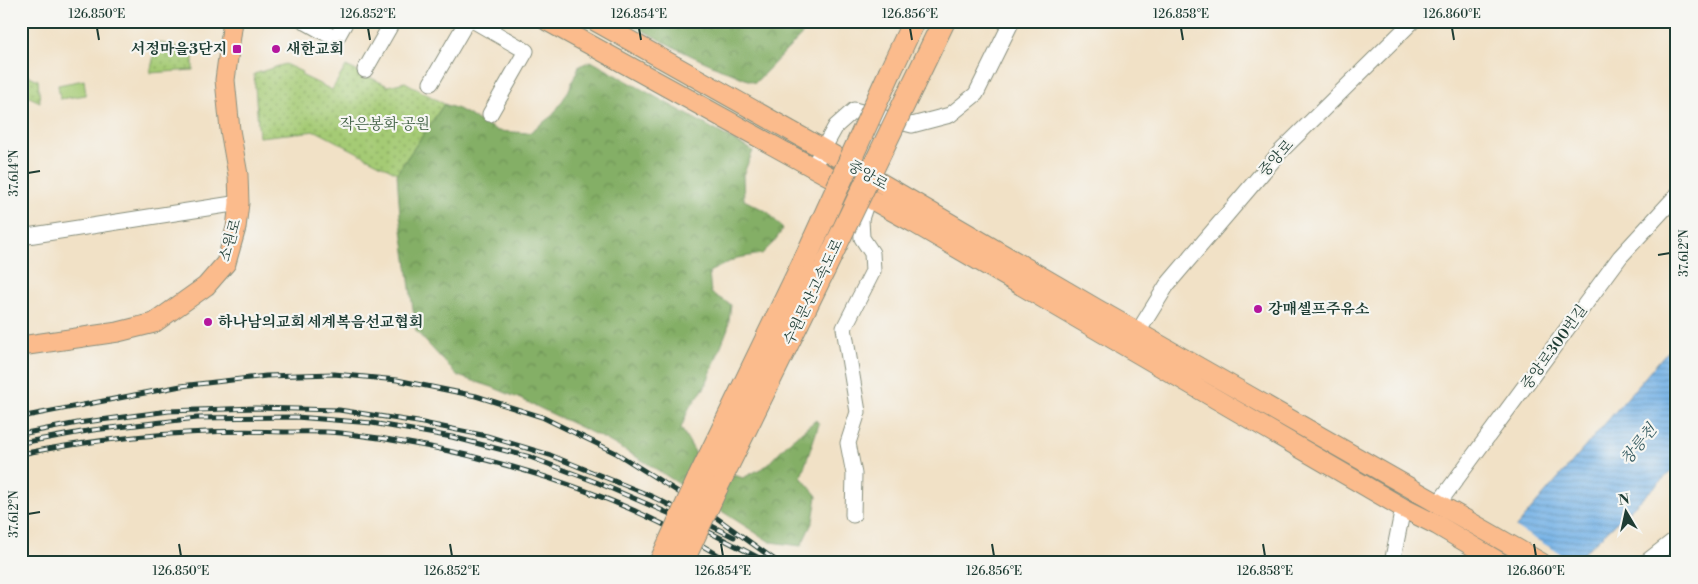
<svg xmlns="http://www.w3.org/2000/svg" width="1698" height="584" viewBox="0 0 1698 584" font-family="'Libre Bodoni','Noto Serif KR',serif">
  <defs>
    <pattern id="grass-dots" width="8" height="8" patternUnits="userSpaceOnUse" patternTransform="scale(1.25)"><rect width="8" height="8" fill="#a5cb75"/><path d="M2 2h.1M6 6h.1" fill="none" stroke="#86a661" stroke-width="1.8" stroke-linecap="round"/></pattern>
    <pattern id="forest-crowns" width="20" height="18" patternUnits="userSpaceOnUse" patternTransform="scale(1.25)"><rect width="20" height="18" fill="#84af66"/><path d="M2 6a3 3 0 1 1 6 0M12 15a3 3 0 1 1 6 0" fill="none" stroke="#6b9055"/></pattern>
    <pattern id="water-rules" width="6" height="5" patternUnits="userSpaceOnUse" patternTransform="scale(1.25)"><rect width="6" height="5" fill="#73b1e6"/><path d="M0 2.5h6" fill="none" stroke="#5e91bb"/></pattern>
  </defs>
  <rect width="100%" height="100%" fill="#f6f6f2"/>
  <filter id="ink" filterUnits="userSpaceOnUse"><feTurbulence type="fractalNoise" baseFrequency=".02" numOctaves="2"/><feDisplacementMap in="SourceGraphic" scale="10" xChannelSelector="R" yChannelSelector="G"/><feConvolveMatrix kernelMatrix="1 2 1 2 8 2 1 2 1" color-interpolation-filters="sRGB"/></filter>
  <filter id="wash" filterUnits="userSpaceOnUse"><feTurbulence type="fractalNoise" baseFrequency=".0096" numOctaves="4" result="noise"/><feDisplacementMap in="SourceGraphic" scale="20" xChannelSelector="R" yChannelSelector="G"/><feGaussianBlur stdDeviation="1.12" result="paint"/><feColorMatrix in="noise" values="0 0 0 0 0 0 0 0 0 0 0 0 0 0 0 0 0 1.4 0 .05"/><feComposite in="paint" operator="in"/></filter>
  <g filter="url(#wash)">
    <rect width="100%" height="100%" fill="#f1e1c6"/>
    <path fill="url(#grass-dots)" stroke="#628454" d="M157,42l36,9v19l-43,3z
      M285,64l17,8 -1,3 31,15 14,-24 42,20 17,-4 39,22 -47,69 -81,-42 -57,6 -5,-63z
      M21,72l17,8 2,22 -19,-9z"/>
    <path fill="url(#forest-crowns)" stroke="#52764d" d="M628,21h187l-60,62c-44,-18 -87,-36 -127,-62z
      M591,61l162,90 -10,24 1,25 24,12 15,17 -9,13 -12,12 -25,4 -28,14 2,21 20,12 -3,23 -23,59 -16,21 -8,20 21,36 41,14 23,-12 23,-24 27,-22 3,4 -18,53 16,19 -4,25 -12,25 -31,-4 -125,-80 -40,-23 -80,-38 -33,-14 -34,-11 -42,-45 -16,-116 -3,-42 47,-69 14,5 40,22 31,2 24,-18 15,-23 11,-26z"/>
    <path fill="#a5cb75" stroke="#628454" d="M84,80l2,15 -26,4 -2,-14z"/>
    <path fill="url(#water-rules)" stroke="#49778d" d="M1677,340v126l-104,97h-88z"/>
    <path fill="#f1e1c6" d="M1513,526l64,37h-95z"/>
  </g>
  <g filter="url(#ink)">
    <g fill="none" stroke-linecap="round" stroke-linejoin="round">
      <g stroke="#888f7d" stroke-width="17">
        <path id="minor" d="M304,21l32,18 10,-18
          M474,21l52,30 -36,63
          M365,70l28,-49
          M431,83l36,-62
          M813,167l23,-41 18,-16 58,15 38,-10 26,-21 36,-73
          M21,237l218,-34
          M1133,340l34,-55 114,-134 132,-130
          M1438,504l182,-247 57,-62
          M853,515l1,-41 -6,-31 10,-31 -14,-84 29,-57 -1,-18 -10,-15 -1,-19 6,-18
          M1392,563l11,-55
          M1645,563l32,-25"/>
      </g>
      <g stroke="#888f7d" stroke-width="21">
        <path id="major" d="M547,21l367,202 489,285 34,17 64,38
          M595,21l221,124 281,164 445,254
          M21,346l97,-14 36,-9 52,-37 20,-23 10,-35 3,-25 -1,-28 -8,-45 -5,-50 8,-59"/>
      </g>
      <g stroke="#888f7d" stroke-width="24">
        <path id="highway" d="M890,72l24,-51
          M913,85l31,-64
          M698,480l108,-223
          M716,489l109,-221"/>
      </g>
      <use href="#minor" stroke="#fff" stroke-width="15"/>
      <use href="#major" stroke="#fbbb8c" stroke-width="19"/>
      <use href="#highway" stroke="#fbbb8c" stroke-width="22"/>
      <g stroke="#1f3d34" stroke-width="5">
        <path id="rail" d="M21,417l160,-31 85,-10 68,-2 63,6 79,16 66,21 74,36 80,50 83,60
          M21,434l57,-11 91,-12 86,-3 84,2 79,12 69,14 63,19 101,41 83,41
          M21,443l72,-13 104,-12 99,-1 76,6 80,14 78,20 66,25 86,37
          M21,454c86,-17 175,-25 263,-22 19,0 38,-1 57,1 109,12 237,46 335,98 19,10 37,21 56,32
          M709,532l60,31"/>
      </g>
      <use href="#rail" stroke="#f6f6f2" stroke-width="3" stroke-dasharray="9" stroke-linecap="butt"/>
      <g stroke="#888f7d" stroke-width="24" stroke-linecap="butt">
        <path id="highway-bridge" d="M806,257l84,-185
          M825,268l88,-183
          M660,563l38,-83
          M682,563l34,-74"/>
      </g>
      <use href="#highway-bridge" stroke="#fbbb8c" stroke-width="22"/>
    </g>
  </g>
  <path fill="none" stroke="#1f3d34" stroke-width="2" d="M97,28l2,12M368,28l2,12M639,28l2,12M910,28l2,12M1181,28l2,12M1452,28l2,12M28,173l12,-2M1658,255l12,-2M28,514l12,-2M179,544l2,12M450,544l2,12M721,544l2,12M992,544l2,12M1263,544l2,12M1534,544l2,12"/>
  <g fill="#b5179e" stroke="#f6f6f2" stroke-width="2">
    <rect x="232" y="44" width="10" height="10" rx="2.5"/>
    <circle cx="276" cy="49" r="5"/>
    <circle cx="1258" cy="309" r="5"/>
    <circle cx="208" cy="322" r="5"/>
  </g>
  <g text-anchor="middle" stroke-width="4.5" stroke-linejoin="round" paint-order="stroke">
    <g font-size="15" font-weight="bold" fill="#1f3d34" stroke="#f6f6f2" text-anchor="start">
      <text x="227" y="54" text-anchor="end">서정마을3단지</text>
      <text x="286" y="54">새한교회</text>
      <text x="1268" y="314">강매셀프주유소</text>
      <text x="218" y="327">하나남의교회 세계복음선교협회</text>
    </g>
    <g font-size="15" fill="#406044" stroke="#f6f6f2">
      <text x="385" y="129">작은봉화 공원</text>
    </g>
    <g font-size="15" fill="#1f3d34" stroke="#f6f6f2">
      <text transform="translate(1276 158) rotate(-48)" y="5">중앙로</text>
      <text transform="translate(868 175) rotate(30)" y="5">중앙로</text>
      <text transform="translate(230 240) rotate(-74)" y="5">소원로</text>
      <text transform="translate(813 292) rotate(-64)" y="5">수원문산고속도로</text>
      <text transform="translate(1554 347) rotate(-54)" y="5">중앙로300번길</text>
    </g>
    <g font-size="16" font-style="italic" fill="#345a60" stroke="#f6f6f2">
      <text transform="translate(1638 444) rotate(-51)" y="6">창릉천</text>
    </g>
  </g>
  <rect width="1698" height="584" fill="none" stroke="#f6f6f2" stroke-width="55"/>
  <g transform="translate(1626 512) rotate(351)" stroke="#f6f6f2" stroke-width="4" paint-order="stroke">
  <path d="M0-4L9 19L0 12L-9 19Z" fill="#1f3d34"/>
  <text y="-8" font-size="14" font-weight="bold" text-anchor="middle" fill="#1f3d34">N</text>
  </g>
  <rect x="28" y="28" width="1642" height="528" fill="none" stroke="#1f3d34" stroke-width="2"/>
  <g font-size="12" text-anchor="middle" fill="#1f3d34">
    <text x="97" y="18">126.850°E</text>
    <text x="368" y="18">126.852°E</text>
    <text x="639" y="18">126.854°E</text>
    <text x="910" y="18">126.856°E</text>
    <text x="1181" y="18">126.858°E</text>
    <text x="1452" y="18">126.860°E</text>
    <text transform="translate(14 173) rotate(-90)" y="4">37.614°N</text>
    <text transform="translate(1684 253) rotate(-90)" y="4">37.612°N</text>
    <text transform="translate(14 514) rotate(-90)" y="4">37.612°N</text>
    <text x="181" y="575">126.850°E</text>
    <text x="452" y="575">126.852°E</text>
    <text x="723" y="575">126.854°E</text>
    <text x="994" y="575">126.856°E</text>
    <text x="1265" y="575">126.858°E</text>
    <text x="1536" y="575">126.860°E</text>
  </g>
</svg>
